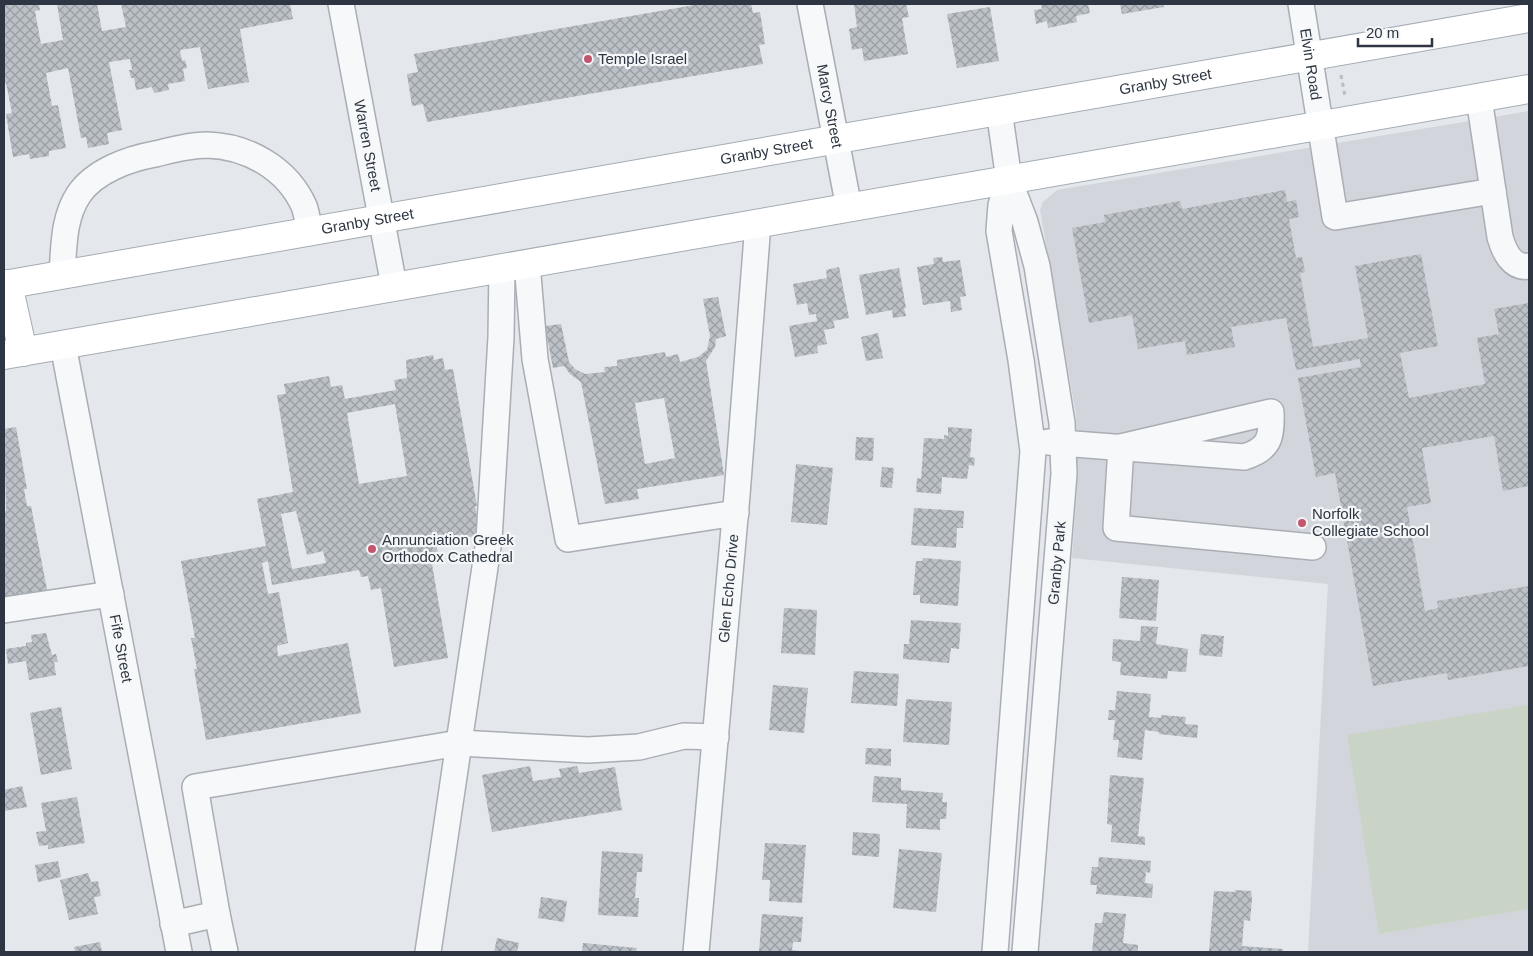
<svg xmlns="http://www.w3.org/2000/svg" width="1533" height="956" viewBox="0 0 1533 956" font-family="Helvetica,sans-serif">
  <defs>
    <pattern id="building-cross-hatch" width="8" height="8" patternUnits="userSpaceOnUse" patternTransform="scale(1.25)"><rect width="8" height="8" fill="#bcc1c7"/><path d="M0 0l8 8M0 8l8-8" fill="none" stroke="#999ea3"/></pattern>
  </defs>
  <rect width="100%" height="100%" fill="#e4e7eb"/>
  <path fill="#d2d6dc" d="M1529,111v841h-221l20,-368 -256,-26 5,-71 -1,-72 -36,-205 3,-8 14,-12z"/>
  <path fill="#cad4c6" d="M1529,705v204l-150,25 -32,-199z"/>
  <path fill="url(#building-cross-hatch)" fill-rule="evenodd" d="M4,4h35l1,6 -5,1 6,33 22,-4 -6,-36h40l5,27 24,-4 -5,-23h169l3,15 -53,10 9,53 -41,7 -8,-42 -20,3 2,11 3,-1 2,8 -4,1 2,12 -17,3 1,6 -15,3 -2,-6 -16,3 -2,-12h-3l-2,-8h3l-2,-11 -21,3 13,68 -15,3 2,11 -21,4 -2,-11 -5,1 -13,-70 -22,5 6,33 6,-1 8,43 -17,3v5l-19,3 -1,-5 -16,3 -7,-43 6,-1 -6,-30 -2,1z
    M700,4h51l2,9 7,-1 5,32 -6,1 4,19 -336,58 -4,-18 -11,2 -5,-32 11,-2 -4,-18z
    M854,4h52l3,13 -7,1 6,36 -44,7 -2,-13 -10,2 -3,-21 8,-2z
    M1041,4h47l2,9 -14,3 1,6 -29,6 -1,-7 -11,3 -2,-14 8,-1z
    M1120,4h43l1,3 -42,7z
    M990,7l9,54 -42,7 -10,-54z
    M1285,190l2,12 9,-2 3,17 -10,2 7,39 6,-1 3,15 -5,1 13,74 55,-9 -13,-72 66,-12 17,92 -38,7 9,45 76,-14 -8,-46 22,-4 -5,-25 35,-6v183l-26,5 -9,-55 -72,12 9,55 -24,4 18,104 13,-3 -1,-7 92,-15v80l-81,14 -1,-7 -74,13 -38,-213 -19,4 -18,-99 63,-11 -1,-8 -64,11 -10,-52 -55,9 4,20 -48,8 -2,-14 -47,8 -6,-34 -43,8 -17,-95 33,-6 -1,-7 76,-14 2,8z
    M942,257l1,5 17,-2 6,36 -6,1 2,13 -11,2 -1,-11 -27,4 -6,-38 17,-3 -1,-6z
    M839,267l10,51 -16,3 2,7 -11,2 3,14 -10,2 1,7 -23,4 -6,-31 28,-5 -1,-7 -7,1 -2,-12 -10,2 -4,-21 34,-6 -1,-8z
    M899,268l7,40h-2l2,8 -13,2 -1,-8 -26,5 -7,-40z
    M718,297l8,39 -10,3 -1,8 -9,14 18,114 -87,14 2,10 -34,5 -24,-122 -11,-8 -6,-8 -11,2 -8,-42 16,-2 8,38 6,7 10,5 20,-2 -1,-5 13,-1v-6l48,-8 1,5 12,-3 2,8 18,-5 9,-7 3,-14 -7,-37zM664,398l11,60 -30,6 -10,-61z
    M878,333l5,25 -17,3 -5,-24z
    M433,355l1,5 9,-2 2,12 8,-1 24,137h-2l5,29 -44,8 4,20 -8,1 16,94 -54,9 -13,-79 -10,2 -3,-14 -7,1 -2,-7 -87,15 -4,-24 -6,2 6,31 11,-2 9,51 -11,3 1,10 70,-13 13,70 -155,27 -12,-71h3l-6,-31h4l-14,-77 85,-15 -9,-47 36,-7 -16,-97 9,-1 -2,-10 45,-8 2,11 11,-2 3,14 51,-9 -2,-10 13,-2 -1,-18zM395,404l12,72 -48,8 -12,-71zM296,511l11,44 16,-4 3,12 -34,6 -11,-55z
    M16,427l11,62h-3l3,17h4l17,89 -44,8v-92h2l-2,-82z
    M948,427l24,2 -2,28 5,1 -1,8 -5,-1 -2,14 -25,-2 -1,17 -25,-2 1,-14 4,1 3,-41 20,1v-4l4,1z
    M856,437l18,1 -1,23 -18,-1z
    M796,464l37,4 -6,57 -36,-3z
    M882,467l12,1 -2,20 -12,-1z
    M914,508l50,3 -1,17h-6l-1,20 -45,-3z
    M923,558l38,3 -3,45 -38,-3v-8h-7l3,-34h6z
    M1122,577l37,3 -3,41 -37,-3z
    M784,608l33,2 -2,45 -34,-2z
    M911,620l50,3 -2,26 -8,-1 -2,15 -46,-4 1,-15h5z
    M1141,626l17,1 -2,17 32,5 -2,23 -18,-1 -1,8 -47,-4 1,-13 -9,-1 1,-22 27,2z
    M46,633l6,22 4,-1 2,8h-4l2,13 -27,5 -3,-19 -18,3 -2,-15 20,-3v-3l6,-1 -1,-7z
    M1201,634l23,2 -2,21 -23,-2z
    M854,671l45,3 -2,32 -46,-3z
    M773,685l35,3 -4,45 -35,-3z
    M1117,691l34,3 -2,23 12,1v-3l25,2 -1,7 13,1 -1,13 -38,-4v-2l-14,-2 -3,30 -25,-3 2,-17h-6l2,-20h-7l1,-10h6z
    M906,699l46,3 -3,43 -46,-3z
    M61,707l11,62 -31,6 -11,-62z
    M866,748l25,1v17l-26,-2z
    M530,766l3,15 28,-4 -2,-8 18,-3 2,7 36,-6 7,43 -130,22 -10,-57z
    M1110,775l34,3 -6,58 7,1v8l-34,-3 1,-17 -5,-1z
    M874,776l27,2v12l42,3 -1,9h5l-1,17h-6v11l-34,-2 1,-24 -35,-2z
    M22,786l5,21 -23,4v-21z
    M77,797l8,46 -37,6v-4l-9,1 -3,-14 10,-1 -5,-28z
    M853,832l27,2 -1,23 -27,-2z
    M765,843l41,2 -4,58 -33,-2 1,-21h-8z
    M899,849l43,4 -6,59 -43,-4z
    M602,851l41,3 -1,18h-5l-2,26h4l-1,19 -40,-2z
    M1099,857l52,4 -1,12 -4,-1 -1,11 8,1 -1,14 -56,-4 1,-9h-7l2,-18h6z
    M58,861l3,16 -23,5 -3,-17z
    M88,873l3,9 7,-1 3,15 -7,1 4,17 -29,6 -9,-40z
    M1235,890l16,1 1,8 -2,22 -6,-1 -2,26 41,3v3h-74l5,-61 21,1z
    M541,897l26,4 -3,21 -26,-4z
    M1104,912l22,2 -3,29 15,2v7h-46l3,-29h7z
    M762,914l41,3 -2,25h-8l-1,8 16,2h-49z
    M497,938l22,5 -2,9h-23z
    M100,942l2,10h-27l-1,-5z
    M583,943l54,5 -1,4h-54z"/>
  <g fill="none" stroke-linecap="round" stroke-linejoin="round">
    <g stroke="#a9aeb5" stroke-width="28">
      <g id="minor">
        <path id="s1" d="M341,4l53,282"/>
        <path id="s2" d="M810,4l39,204"/>
        <path id="s3" d="M1301,4l34,213 158,-26"/>
        <path d="M1479,98l21,139c4,14 12,32 29,29"/>
        <path d="M999,110l10,70 16,42 12,44 25,157 2,51 -39,478"/>
        <path d="M527,263l8,96 33,180 168,-26"/>
        <path d="M62,274c2,-27 1,-56 17,-80 16,-23 49,-35 76,-40 17,-4 34,-9 52,-9 40,1 80,23 97,61 3,8 4,18 6,26"/>
        <path id="s4" d="M63,345l116,607"/>
        <path d="M1048,442l196,15c26,-8 28,-20 27,-45l-150,35"/>
        <path d="M1121,447l-5,81 197,19"/>
        <path d="M4,610l107,-16"/>
        <path d="M217,914l-22,-127 264,-44 129,7 51,-3 45,-11 32,1"/>
        <path d="M173,924l44,-10 8,38"/>
        <path d="M428,952l61,-412 12,-203 1,-69"/>
        <path id="s5" d="M696,952l41,-457 21,-272"/>
        <path d="M995,952l38,-501 -12,-91 -22,-129 2,-26 8,-25"/>
      </g>
    </g>
    <g stroke="#a4acb5" stroke-width="30">
      <g id="major">
        <path d="M8,284l15,68"/>
        <path id="s6" d="M4,285l1525,-267"/>
        <path d="M4,355l1525,-266"/>
      </g>
    </g>
    <path stroke="#babec2" stroke-width="3" stroke-dasharray="4 4" stroke-linecap="butt" d="M1341,75l4,21"/>
    <use href="#minor" stroke="#f7f8f9" stroke-width="25"/>
    <use href="#major" stroke="#fff" stroke-width="28"/>
  </g>
  <g fill="#c3566e" stroke="#f4f6f8" stroke-width="2">
    <circle cx="588" cy="59" r="5"/>
    <circle cx="1302" cy="523" r="5"/>
    <circle cx="372" cy="549" r="5"/>
  </g>
  <g text-anchor="middle" stroke-width="4.5" stroke-linejoin="round" paint-order="stroke">
    <g font-size="15" fill="#2d3642" stroke="#f4f6f8" text-anchor="start">
      <text x="598" y="64">Temple Israel</text>
      <text x="1312" y="519">Norfolk<tspan x="1312" dy="17">Collegiate School</tspan></text>
      <text x="382" y="545">Annunciation Greek<tspan x="382" dy="17">Orthodox Cathedral</tspan></text>
    </g>
    <g font-size="15" fill="#2d3642" stroke="#f4f6f8">
      <text dy="5" stroke="none"><textPath href="#s3" startOffset="61">Elvin Road</textPath></text>
      <text dy="5" stroke="none"><textPath href="#s6" startOffset="1179">Granby Street</textPath></text>
      <text dy="5" stroke="none"><textPath href="#s2" startOffset="104">Marcy Street</textPath></text>
      <text dy="5" stroke="none"><textPath href="#s1" startOffset="144">Warren Street</textPath></text>
      <text dy="5" stroke="none"><textPath href="#s6" startOffset="774">Granby Street</textPath></text>
      <text dy="5" stroke="none"><textPath href="#s6" startOffset="369">Granby Street</textPath></text>
      <text transform="translate(1057 563) rotate(-85)" y="5">Granby Park</text>
      <text dy="5" stroke="none"><textPath href="#s5" startOffset="365">Glen Echo Drive</textPath></text>
      <text dy="5" stroke="none"><textPath href="#s4" startOffset="309">Fife Street</textPath></text>
    </g>
  </g>
  <rect width="1533" height="956" fill="none" stroke="#2d3642" stroke-width="10"/>
  <path d="M1358 38v8h74v-8" fill="none" stroke="#2d3642" stroke-width="2.5"/>
  <text x="1366" y="38" font-size="15" fill="#2d3642" stroke="#f4f6f8" stroke-width="4" paint-order="stroke">20 m</text>
</svg>
